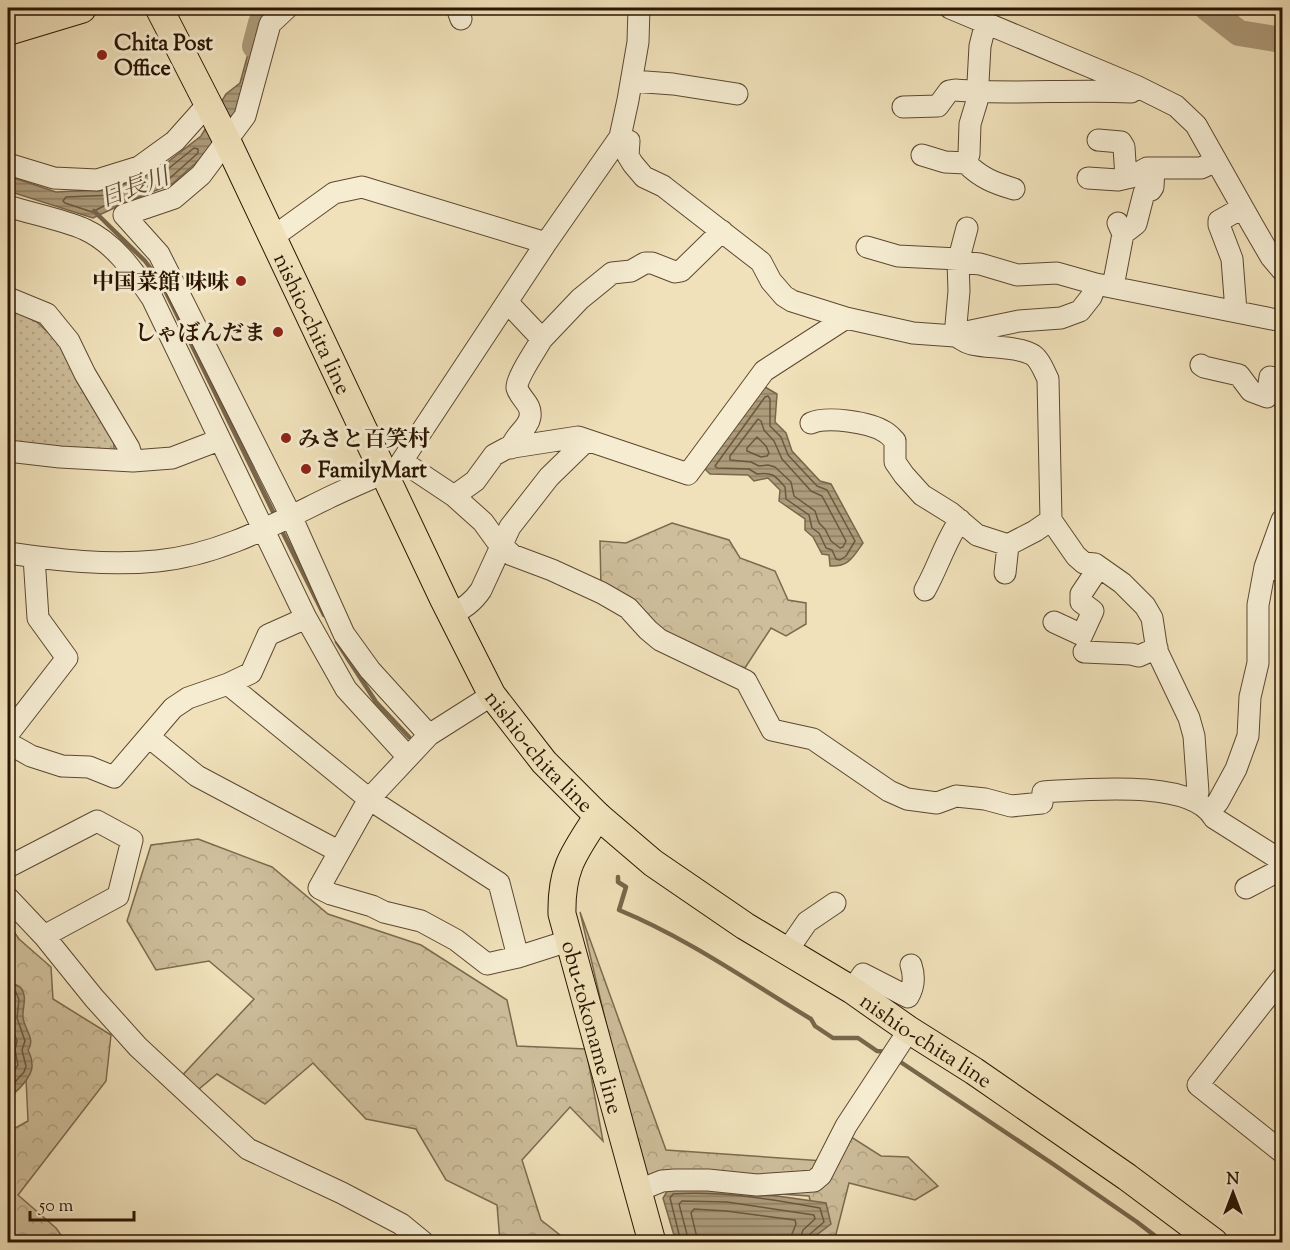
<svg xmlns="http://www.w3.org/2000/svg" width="1290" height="1250" viewBox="0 0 1290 1250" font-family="'Sorts Mill Goudy','Noto Serif JP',serif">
  <defs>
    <pattern id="grass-dots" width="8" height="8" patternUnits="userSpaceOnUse" patternTransform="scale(1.5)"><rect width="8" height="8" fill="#cebe9b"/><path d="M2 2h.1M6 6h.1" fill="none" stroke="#b1a284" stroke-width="1.8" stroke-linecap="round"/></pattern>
    <pattern id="forest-crowns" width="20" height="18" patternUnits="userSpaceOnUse" patternTransform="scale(1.5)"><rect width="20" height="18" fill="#cebe9b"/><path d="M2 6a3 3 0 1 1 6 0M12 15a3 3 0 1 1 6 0" fill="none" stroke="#b1a284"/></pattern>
    <pattern id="water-rules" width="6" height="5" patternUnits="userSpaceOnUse" patternTransform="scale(1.5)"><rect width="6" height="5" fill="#ad9c7b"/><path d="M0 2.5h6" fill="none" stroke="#8d7e63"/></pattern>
  </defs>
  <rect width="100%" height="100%" fill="#f0e1ba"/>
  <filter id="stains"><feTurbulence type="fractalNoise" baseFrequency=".00333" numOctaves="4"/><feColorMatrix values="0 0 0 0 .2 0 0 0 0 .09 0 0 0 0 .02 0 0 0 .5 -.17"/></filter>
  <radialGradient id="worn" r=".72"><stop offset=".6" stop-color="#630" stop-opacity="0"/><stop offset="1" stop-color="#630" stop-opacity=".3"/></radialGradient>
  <path fill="url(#grass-dots)" stroke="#7c6a4e" stroke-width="1.5" d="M8,307l29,15 22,21 55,100v9l-106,-6z"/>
  <path fill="url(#forest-crowns)" stroke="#7c6a4e" stroke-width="1.5" d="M672,523l57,17 11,18 35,13 13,29 18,3v21l-20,12 -15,-8 -30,46 -76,-26 -64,-60 -1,-47 26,2z
    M198,839l74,28 56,47 93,31 86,55 10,46 69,3 17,92 -33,-34 -48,53 19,60 28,22h-69l-3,-37 -51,-25 -30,-51 -50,-10 -53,-56 -48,41 -48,-30 -24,20 -16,-13 77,-82 -45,-38 -53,9 -29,-49 24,-76z
    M580,912l86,238 158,11 21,-28 36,23 27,1 30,29 -23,14 -66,-17 -15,59h-33l13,-27 -5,-19 -165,-11z
    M8,923l11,16 32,28 2,32 58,36 -5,46 -88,114 38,33 10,14h-58v-110l20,-11 -4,-86 -16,-34z"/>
  <path fill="url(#water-rules)" stroke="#79664b" stroke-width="1.5" d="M259,14l8,3 -28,98 -26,33 -41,36 -43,17 -36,17 -85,-27v-15l48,16 57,-3 47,-21 41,-32 25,-42 14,-11z
    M765,387l12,7 -2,28 11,11 6,18 28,30 11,3 32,59c-10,14 -14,24 -33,23l-1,-11 -7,-1 -9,-17 -8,-7v-11l-26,-18 1,-11 -12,-12 -14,3 -6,-6 -38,-1 -6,-6z
    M8,984c4,0 10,0 13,4 7,9 1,20 2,29 1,12 13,22 5,33 2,4 4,10 4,15 1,10 -15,29 -24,31z
    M669,1188l59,1 98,14 5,21 -17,13 -2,5h-136l-13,-44z"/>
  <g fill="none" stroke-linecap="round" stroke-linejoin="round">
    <path stroke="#6c583e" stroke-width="1.5" d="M194,148l4,1v4l-29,26 -27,10 -3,-1 1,-4 23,-11z
      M114,195l3,2 -1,3 -24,12 -27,-9 -2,-2 3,-4z
      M768,396l2,3v27l11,11 7,18 29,31 10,4 28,51 -9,15 -6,4 -4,-1 -4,-9 -6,-2 -7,-15 -7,-5 -3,-13 -23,-16 -1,-12c-10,-12 -13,-15 -28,-13l-8,-5 -32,-1 -2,-2 50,-69z
      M758,419l3,2 3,9 10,11 8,18 29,32 11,5 24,45 -3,6 -3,1 -9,-7 -6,-12 -6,-6 -4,-12 -21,-15 -3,-14 -16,-15 -7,-2 -9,1 -8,-4 -21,-2v-4z
      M757,437l9,9 3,7 -2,3 -6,1 -14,-6v-3z
      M8,990l8,2 3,8 -2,18 8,23 -3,9 4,16 -2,6 -16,18
      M8,998l3,3 -2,18 8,22 -2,9 3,15 -10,15
      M681,1242l-11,-44 3,-4c49,-3 99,5 147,14l4,14 -14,12 -3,8
      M689,1242l-10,-38 3,-3 45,1 87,13 1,4 -12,11 -4,12
      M698,1242l-7,-29 3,-4 32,2 69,9 1,4 -4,10 -2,8"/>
    <path stroke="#79664b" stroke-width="4.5" d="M94,211l51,50 16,21 115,236
      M281,529l43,86
      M337,642l39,60 33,35
      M618,877v5l8,5 -7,23c68,28 129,71 192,109l4,7 18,12h25l19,13 10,1
      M896,1059l157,105 84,58 26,20"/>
    <path stroke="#ad9c7b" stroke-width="26" d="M1207,8l32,25 43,7
      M255,46l6,-23 9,-15"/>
    <g stroke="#5c4830" stroke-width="23">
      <path id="minor" d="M287,8l-17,16 -25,92 -44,59 -27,23 -50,17 35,39 132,262 53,118 26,36 59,65
        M457,8l4,11
        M950,8l186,78 40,20 20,19 57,101 18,31 11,13
        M986,22l-6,24 -3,55 -7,23 -1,30 -3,9c15,15 28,20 48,26
        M632,81l41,3 64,10
        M903,107l35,-1 11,-15 6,-1c59,5 117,-1 176,2l4,-5
        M620,137l9,4 -1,15 5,8 11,13 19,9 98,76 10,19 13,15 8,5 54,17 67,15 42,3c6,2 10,7 17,8 16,4 47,2 61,11 7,5 11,16 15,24l3,141 25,36 8,7 11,1 27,19 23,23 7,12 5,33 32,67 5,18 4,56 -2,9
        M1098,140l23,2 3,5 2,31
        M922,155l23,7 21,1
        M8,164l46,14 43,2 42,-13 36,-26 33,-37
        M1088,178l30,2 13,-3 16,-9h54l15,-7
        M8,206c24,8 52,13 76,23 31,14 50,43 68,69l154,320 40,71 62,68
        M1123,234l13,-10 8,-31 3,-3h4l2,-3 1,-19
        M273,237l61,-44 28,-6 184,56
        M867,247l31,9 60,3
        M958,262l22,2 37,11 40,-2 39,11
        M1111,287l4,-11 8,-42 -5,-11
        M8,298l39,16 22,27 16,33 44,74 4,13
        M508,303l34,36 38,-40 32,-26 19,-2 14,-8h7l23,9 6,-1 41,-40
        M1236,311l-4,-52 -13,-34v-4l23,-13
        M955,336l4,-45 -1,-29 9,-34
        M961,338l5,-6 53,-11 42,-3 19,-7 11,-14 5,-13 186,37
        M1201,365l3,2 35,8 12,16 16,6 3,-20 12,2
        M811,423c16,-7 59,-1 74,9 4,2 7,6 10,9v21l9,13 18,20 29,18 26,22 31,10
        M511,448c3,-13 17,-19 19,-31 2,-13 -9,-17 -13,-29 -2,-8 20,-40 25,-49
        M8,451l52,6 73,4 39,-3 47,-18
        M403,462l51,34 29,26 13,18 16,15 40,15 50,23 26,15 20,22 12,10 86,41 26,49 41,9 76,52 18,8 30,4 19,-7 29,3 26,7 31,-3 1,-11c40,-2 149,-14 171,26l68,43
        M454,496l21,-15 19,-26 13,-7 71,-11 110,37 76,-103 82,-53
        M8,553c49,7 100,13 149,8 62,-6 116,-36 171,-63 23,-11 47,-21 70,-31l148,-224 74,-106 8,-37 10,-58 1,-34
        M1265,567l17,4
        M1005,573l3,-28 27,-14 16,-11
        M925,590c13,-23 20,-48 35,-70
        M451,615c13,-7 22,-13 30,-25l29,-63 39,-50 38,-37
        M1054,622l28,13 11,-24 -12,-9v-8l18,-27
        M1084,652l47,2 8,2 18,-8
        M228,684l23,-11 17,-38 38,-17
        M492,695l-63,40 -60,64 -50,89 12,6 41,12 12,6 37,9 35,19 31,24 31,-7 50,-16
        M8,734l59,-76 -29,-40 -4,-61
        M149,737l48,39 141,75
        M8,743l23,13 31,10 27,1 25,10 59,-69 15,-10 40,-14 141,115 130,84 19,74
        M1210,811l8,-9 18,-33 12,-33 2,-39 8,-34v-58l7,-38 17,-47
        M8,867l89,-46 35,19 -14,56 -74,40
        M1246,888l36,-19
        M8,898l36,38 50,62 44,49 110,102 94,44 59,31 22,18
        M787,951l20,-29 28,-19
        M1282,978l-84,107 84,67
        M852,990l11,-16 45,23c6,-10 7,-20 3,-32
        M637,1191l25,-10 13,-1h33l49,5 57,-4 7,-6 25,-49 63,-96"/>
    </g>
    <g stroke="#2a1502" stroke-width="29">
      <g id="major">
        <path id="s1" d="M159,8l68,133 217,459 48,95 52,67 54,54 55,47 92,63 107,64 57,40 65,41 153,106 87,65"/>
        <path id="s2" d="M598,816c-24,37 -37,52 -36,98l90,328"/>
      </g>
    </g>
    <g stroke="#2a1502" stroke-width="32">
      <path id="highway" d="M8,30l73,-22"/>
    </g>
    <use href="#minor" stroke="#f5ecd2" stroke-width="21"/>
    <use href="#major" stroke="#f0e1ba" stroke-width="27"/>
    <use href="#highway" stroke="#f0e1ba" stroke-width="30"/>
  </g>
  <g fill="#8f2418" stroke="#f5ecd2" stroke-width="2">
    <circle cx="102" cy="55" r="6"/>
    <circle cx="241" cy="281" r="6"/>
    <circle cx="278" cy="332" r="6"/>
    <circle cx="286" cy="438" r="6"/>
    <circle cx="306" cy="469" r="6"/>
  </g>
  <g text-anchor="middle" stroke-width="6" stroke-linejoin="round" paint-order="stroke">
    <g font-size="22" font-weight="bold" fill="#2a1502" stroke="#f5ecd2" text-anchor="start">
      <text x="114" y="50">Chita Post<tspan x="114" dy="25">Office</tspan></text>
      <text x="229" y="289" text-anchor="end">中国菜館 味味</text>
      <text x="266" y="340" text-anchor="end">しゃぼんだま</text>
      <text x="298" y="446">みさと百笑村</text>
      <text x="318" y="477">FamilyMart</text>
    </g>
    <g font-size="22" fill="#2a1502" stroke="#f5ecd2">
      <text dy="8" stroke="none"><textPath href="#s1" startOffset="351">nishio-chita line</textPath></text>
      <text dy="8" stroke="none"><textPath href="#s1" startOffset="837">nishio-chita line</textPath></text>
      <text dy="8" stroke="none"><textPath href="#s2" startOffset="224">obu-tokoname line</textPath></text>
      <text dy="8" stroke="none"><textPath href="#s1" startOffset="1323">nishio-chita line</textPath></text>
    </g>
    <g font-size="24" font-style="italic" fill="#5e4b32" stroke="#f5ecd2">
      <text transform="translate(134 187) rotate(-20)" y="8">日長川</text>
    </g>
  </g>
  <rect width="1290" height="1250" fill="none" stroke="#f0e1ba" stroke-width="30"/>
  <rect x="9" y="9" width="1272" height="1232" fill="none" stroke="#2a1502" stroke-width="3"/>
  <rect x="15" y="15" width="1260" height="1220" fill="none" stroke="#2a1502" stroke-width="1.5"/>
  <g transform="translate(1233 1193)" stroke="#f5ecd2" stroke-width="4.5" paint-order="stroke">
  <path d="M0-4.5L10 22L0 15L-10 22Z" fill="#2a1502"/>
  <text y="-9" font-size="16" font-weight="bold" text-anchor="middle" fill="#2a1502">N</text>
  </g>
  <path d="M30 1211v9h104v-9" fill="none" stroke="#2a1502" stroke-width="3"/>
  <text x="39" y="1211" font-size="18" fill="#2a1502" stroke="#f5ecd2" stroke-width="4.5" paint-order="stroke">50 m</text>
  <rect width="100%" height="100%" filter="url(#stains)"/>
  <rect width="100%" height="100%" fill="url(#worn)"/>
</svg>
